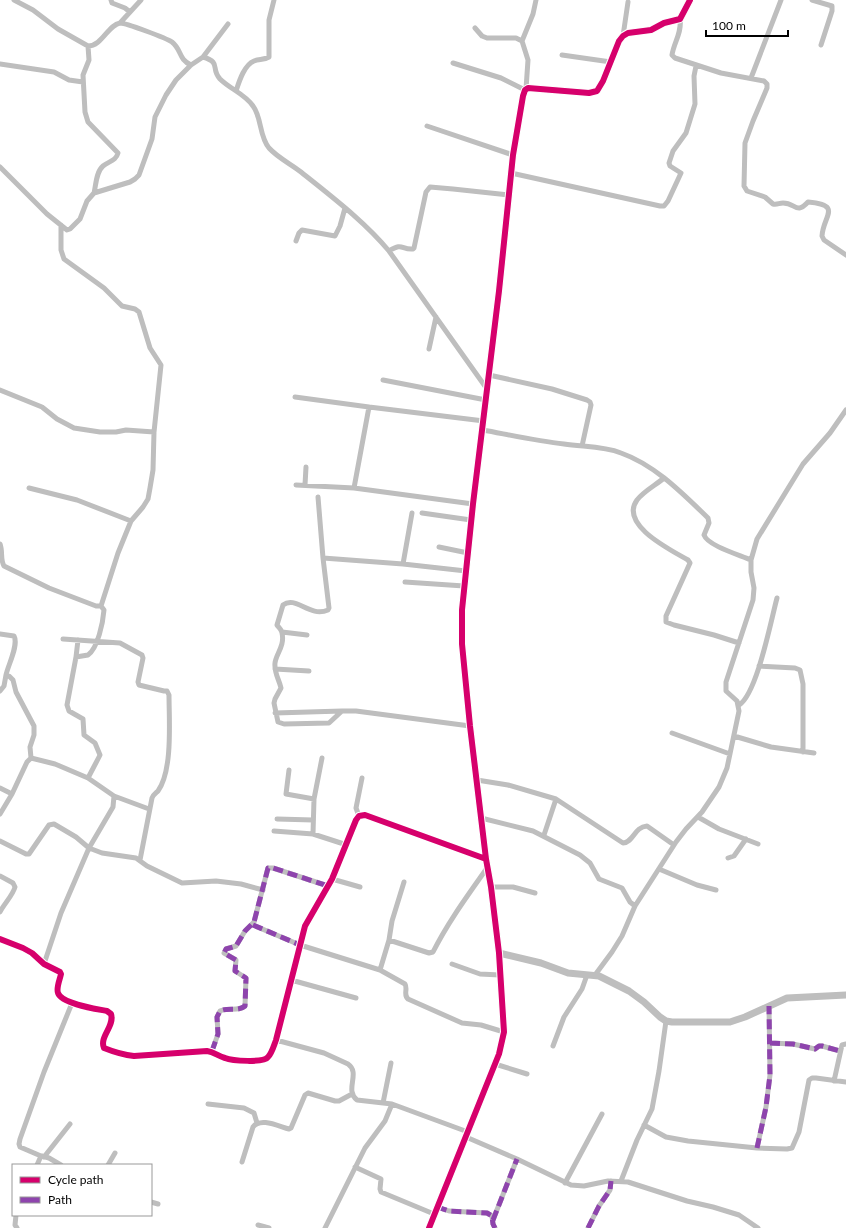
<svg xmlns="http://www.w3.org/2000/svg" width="846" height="1228" viewBox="0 0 846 1228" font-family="Lato,sans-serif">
  <rect width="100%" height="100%" fill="#fff"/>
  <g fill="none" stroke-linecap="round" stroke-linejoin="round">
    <path stroke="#bebebe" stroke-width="5" d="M14,0l19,10 25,19 30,17c14,0 20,-21 32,-23 6,0 46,15 52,19 10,8 6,17 19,23
      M111,0l1,3 13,5 5,4
      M812,0l20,6v5l-11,34
      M680,19c2,14 -6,23 -8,36l3,3 46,15 43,8 3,3v4l-14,33 -8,22 -1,43 3,5 18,6 8,7c4,1 6,-1 10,-1 13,0 13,12 25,-1 35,3 15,14 14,34l2,4 22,15
      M120,23l21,-23
      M475,28l7,8 5,2h29l6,3 6,19 -2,29
      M623,36l5,-34
      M522,41l11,-27 3,-14
      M88,46l1,14 -6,15 2,37 3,10 30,31c-2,8 -9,8 -15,13 -7,6 -7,19 -9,27
      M562,55l49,7
      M203,57c19,6 7,11 17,22 10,10 25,15 33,27 9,12 6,30 16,42 9,10 22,16 32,24 31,25 63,49 88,79l98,138
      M453,63l48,15 24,12
      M0,64l54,8 15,8 14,2
      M751,78l30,-78
      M236,91c3,-9 8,-26 18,-30 5,-2 10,-1 15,-4v-37l5,-20
      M427,126l86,29
      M0,167l47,47 20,16 3,-1 10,-10 7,-18 7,-8 36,-11 5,-3 4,-4 13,-36 3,-22 11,-22 10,-15 15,-15 12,-8 25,-33
      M511,173l149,33h4l4,-5 13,-28 -11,-7 -1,-3 4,-12 13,-18 9,-29 -1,-28 2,-10
      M61,225v25l3,9 40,29 18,18 13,3 4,3 11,36 11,17 -7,67 -1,38 -3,18 -2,11 -5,8 -12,14 -13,32 -17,53
      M296,241l3,-8 3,-3 33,6 5,-10 5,-18
      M389,251c14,-9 12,-1 24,-2l1,-1 12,-56 4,-5 23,2 56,6
      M429,349l7,-32
      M489,375l63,14 35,11 3,2 1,3 -9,41
      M383,380l103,20
      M0,390l42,17 15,12 17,9 26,4h16l10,-2 28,2
      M295,397l74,10 115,14
      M483,430c27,5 54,11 81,14 19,3 39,2 57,9 34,12 61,40 87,65l1,5 -5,12c4,11 36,20 47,25
      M664,478c-8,7 -20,13 -27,22 -18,25 34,50 51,60l2,3 -24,53v6l8,3 40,10 25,8
      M296,485l58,3 119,16
      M305,485l1,-18
      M29,488l48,12 54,21
      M354,488l15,-81
      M318,497l5,61 6,50 -1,2c-19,8 -32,-15 -45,-5l-6,20c2,3 5,5 5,8 3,13 -6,21 -7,30 -1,10 4,16 6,25l-6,11 -1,4 4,19 6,2 45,-1 13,-12h14l114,15
      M422,513l49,7
      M0,544c3,8 0,15 4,22l45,22 47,18h5l3,4c-1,12 -6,38 -16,45l-12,2 -9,48 2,6 14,8 1,16 11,8 5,12 -1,2 -11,21 -33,-14 -24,-6 -4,4 -15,32 -12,20
      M439,547l29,6
      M323,558l80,6 63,7
      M403,564l9,-51
      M405,582l59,4
      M282,632l25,3
      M0,634l14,2c5,9 -6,29 -8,39l3,1 4,4 3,12 18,34v9l-4,12 1,11
      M63,639l57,4 22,12 1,3 -5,24 1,3 25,6h3l2,4c0,25 4,75 -11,96 -2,2 -5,4 -6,7l-12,62
      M76,657l2,-17
      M759,666l36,2 5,2 3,14v68
      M275,669l34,2
      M0,691l4,-5 2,-11
      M739,705c18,-11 32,-85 38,-107
      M275,713l67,-2
      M672,733l58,21
      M734,736l37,11 43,6
      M289,770l-3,24 28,5
      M477,780l31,5 48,14 67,44c11,-1 11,-16 24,-17l27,19
      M0,788l12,6
      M114,796l35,13
      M359,816l-3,-8 6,-30
      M698,817l21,12 39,15
      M481,818l52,13 47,24 10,8 9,16 23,9 8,14 5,4
      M277,819l36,1
      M274,831l39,3 34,11
      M313,834l1,-35 8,-41
      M544,835l12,-36
      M0,841l26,13h3l20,-29 5,-1 22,13 13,11 13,5 34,5 11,8 35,17 34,-2 25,3 22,6
      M728,858l6,-2 12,-17
      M659,869l38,16 19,5
      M0,876l13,7 2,4c-2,8 -11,17 -15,25
      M332,879l28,8
      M491,887h22l22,6
      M253,925l47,20 80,25 25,14c3,5 -2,11 3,15l54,24 19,2 23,7
      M0,939l23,9 9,5 12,11 16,8 1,2c-1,5 -5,14 -3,19 4,11 39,16 49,18l4,3c4,12 -12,23 -7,34 10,4 20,7 30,8l73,-5c7,1 11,5 18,7 7,3 39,5 43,-1 4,-4 6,-12 8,-17l29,-114 27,-47 24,-59 3,-4 6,-1 121,44
      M389,940l3,-19 12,-39
      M44,964l17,-51 28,-65 24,-41 1,-11 -26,-18
      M452,964l28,10 20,1
      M380,970l9,-30 40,13 4,-1c15,-30 35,-57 54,-84
      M595,975l17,-23 10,-16 13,-30 41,-64 10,-13 16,-17 17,-25 8,-19 12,-57 -2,-10 -11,-10v-9l27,-82 1,-12 -3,-16v-12l6,-21 46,-75 27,-31 16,-23
      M291,980l65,18
      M276,1040l48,13 24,11c13,9 -4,26 9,36l35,4 76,28
      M770,1043l23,1 22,5 4,-3h3l18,5
      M553,1046l11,-29 18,-28 5,-14
      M212,1051l6,-17 -1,-17 3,-6c8,-4 18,1 25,-5l1,-28 -11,-7 1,-11 -12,-7 2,-4 10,-3 9,-15 9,-9 14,-54h5l55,18
      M495,1064l32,10
      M834,1081l8,-36 4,-1
      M383,1103l8,-40
      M208,1104l36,4 10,5 3,10
      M644,1125l22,12 22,4 69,7 30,1 5,-1 7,-16 10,-52 3,-2h4l30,4
      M466,1137l51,22 54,26 13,1 24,-5 20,1 59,19 26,6 26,8 19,13
      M757,1148l9,-41 4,-32 -1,-69
      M42,1156l7,2 12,7
      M44,1157l26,-33
      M242,1162l11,-35c7,-10 25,-1 36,2l2,-1 14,-33 3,-2 27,8h4l13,-7
      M37,1165l4,-9 -21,-9 -1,-3 1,-5 24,-67 28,-69
      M108,1165l7,-12
      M355,1167l26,12 -1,10 1,3 53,22
      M621,1181l16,-41 15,-31 7,-38 7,-50
      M565,1183l37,-69
      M151,1202l7,2
      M437,1207l12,4 38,2 5,3 1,8 2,4
      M16,1215l-1,10 2,3
      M493,1220l24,-61
      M258,1225l11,3
      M325,1228l40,-80 20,-27 7,-17
      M588,1228l11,-22 11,-16 1,-9"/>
    <path stroke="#bebebe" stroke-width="7" d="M499,953l42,10 27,10 31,3 30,15 15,11 16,15 6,4 6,1h58l15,-5 42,-19 59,-3
      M429,1228l70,-174 5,-22 -5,-79 -8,-66 -5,-28 -16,-133 -8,-82v-34l11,-106 26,-213 14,-136 10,-59 2,-6 3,-2 61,5 8,-2 6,-10 16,-40 4,-5 5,-3 23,-3 13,-7 16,-4 10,-19"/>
    <path stroke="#8e44ad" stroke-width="5" stroke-dasharray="10 5" stroke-linecap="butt" d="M253,925l47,20
      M770,1043l23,1 22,5 4,-3h3l18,5
      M212,1051l6,-17 -1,-17 3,-6c8,-4 18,1 25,-5l1,-28 -11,-7 1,-11 -12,-7 2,-4 10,-3 9,-15 9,-9 14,-54h5l55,18
      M757,1148l9,-41 4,-32 -1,-69
      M437,1207l12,4 38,2 5,3 1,8 2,4
      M493,1220l24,-61
      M588,1228l11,-22 11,-16 1,-9"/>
    <g stroke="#fff" stroke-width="8">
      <path id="cycleway" d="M0,939l23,9 9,5 12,11 16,8 1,2c-1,5 -5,14 -3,19 4,11 39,16 49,18l4,3c4,12 -12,23 -7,34 10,4 20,7 30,8l73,-5c7,1 11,5 18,7 7,3 39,5 43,-1 4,-4 6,-12 8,-17l29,-114 27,-47 24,-59 3,-4 6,-1 121,44
        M429,1228l70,-174 5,-22 -5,-79 -8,-66 -5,-28 -16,-133 -8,-82v-34l11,-106 26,-213 14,-136 10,-59 2,-6 3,-2 61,5 8,-2 6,-10 16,-40 4,-5 5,-3 23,-3 13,-7 16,-4 10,-19"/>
    </g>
    <use href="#cycleway" stroke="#d6006c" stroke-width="6"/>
  </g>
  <rect x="12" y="1164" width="140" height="52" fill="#ffffff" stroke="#999999"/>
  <rect x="20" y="1177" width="20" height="6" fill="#d6006c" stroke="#999999"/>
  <text x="48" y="1184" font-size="12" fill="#000000">Cycle path</text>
  <rect x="20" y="1197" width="20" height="6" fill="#8e44ad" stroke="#999999"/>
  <text x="48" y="1204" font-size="12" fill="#000000">Path</text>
  <path d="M706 30v6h82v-6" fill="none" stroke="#000000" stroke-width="2"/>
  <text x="712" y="30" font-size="12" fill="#000000" stroke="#ffffff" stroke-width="3" paint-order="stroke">100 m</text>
</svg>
